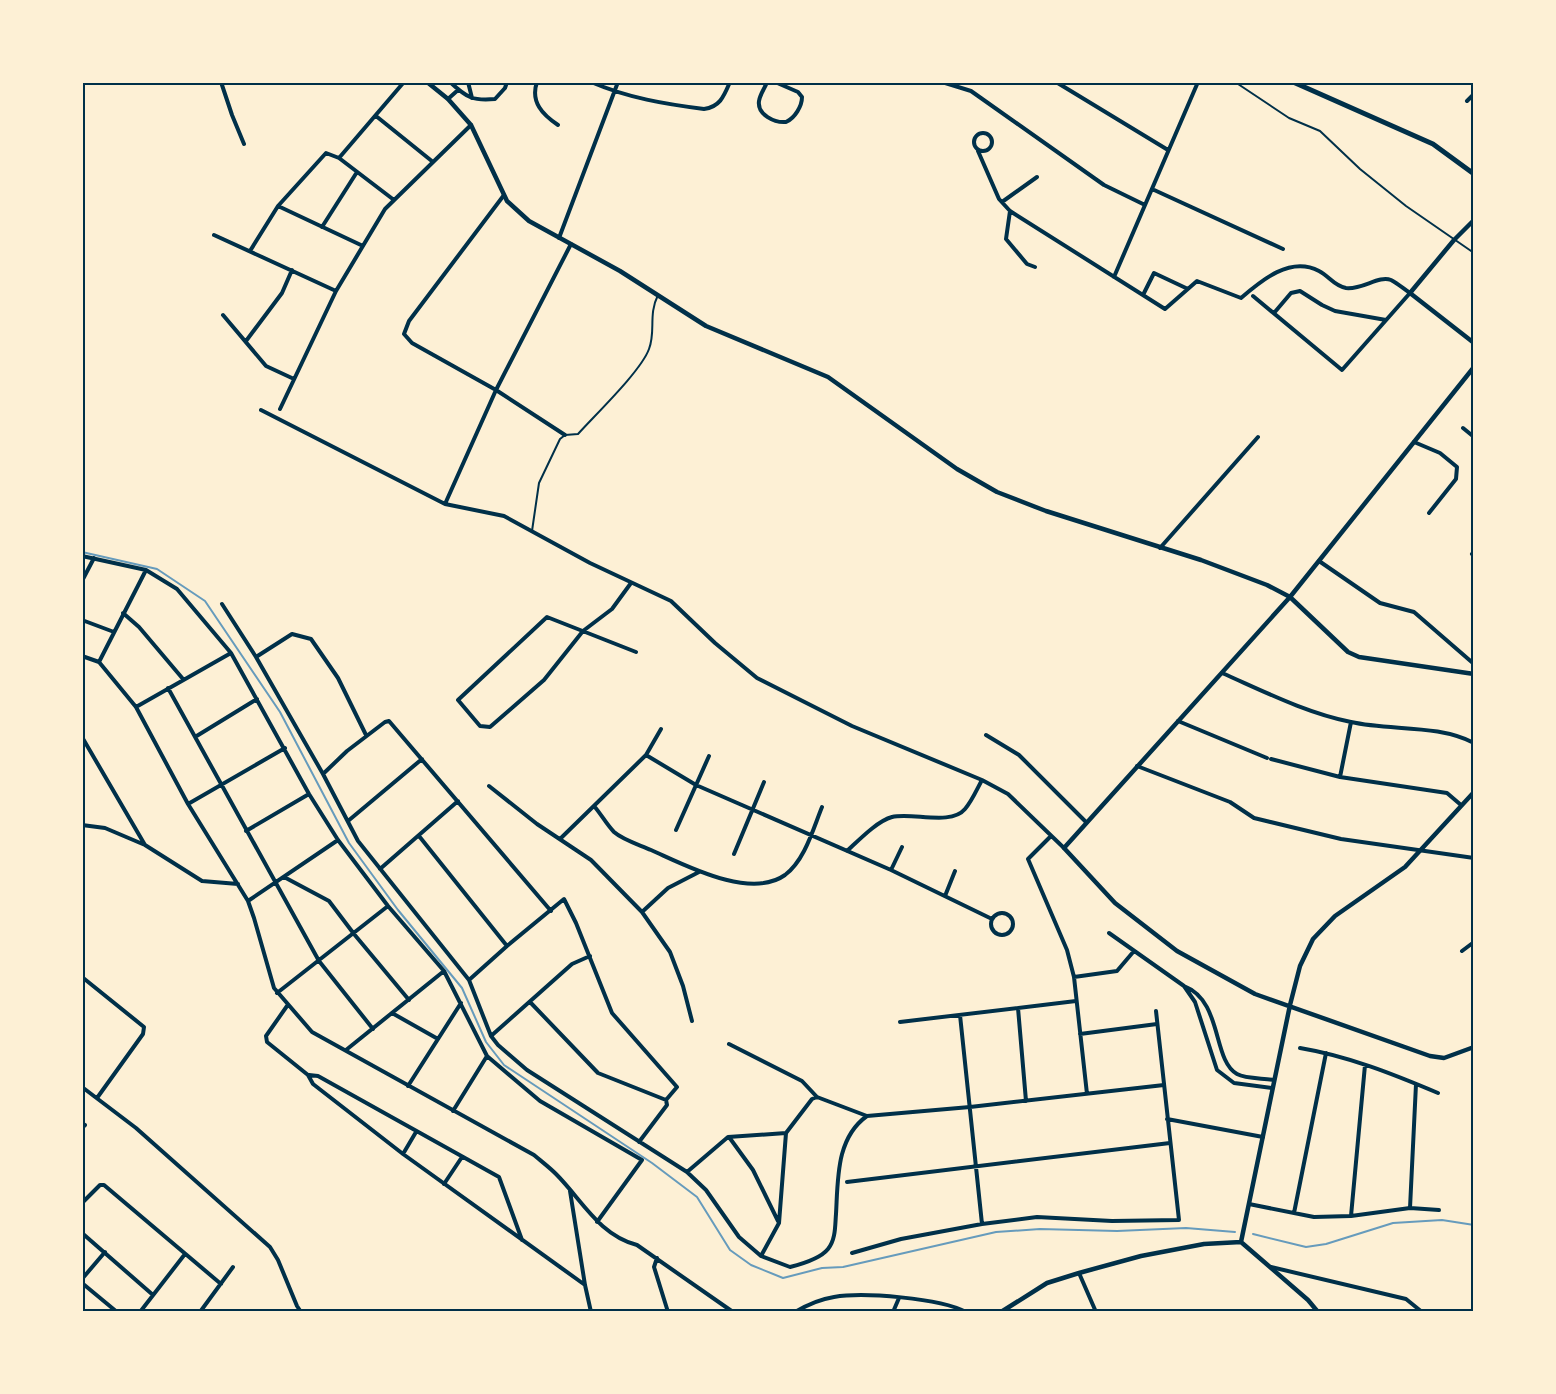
<svg xmlns="http://www.w3.org/2000/svg" width="1556" height="1394" viewBox="0 0 1556 1394" font-family="'Sofia Sans Condensed',sans-serif">
  <rect width="100%" height="100%" fill="#fdf0d5"/>
  <g fill="none" stroke-linecap="round" stroke-linejoin="round">
    <path stroke="#669bbc" stroke-width="2" d="M82,552l75,17 48,32 75,111 69,131 49,67 64,78 24,54 18,23 148,98 45,34 33,53 21,15 32,13 39,-10 21,-1 153,-35 44,-3 77,2 69,-3 49,4
      M1253,1234l53,13 20,-3 67,-21 49,-3 32,5"/>
    <path stroke="#003049" stroke-width="2" d="M1235,82l54,36 31,13 40,38 46,37 68,47
      M532,531l7,-48 21,-44 5,-4 13,-1c18,-20 63,-63 71,-85 7,-18 -1,-34 9,-54"/>
    <path stroke="#003049" stroke-width="4" d="M221,82l11,33 12,29
      M450,82c17,16 23,19 45,17l10,-11 2,-6
      M468,82l4,16
      M537,82c-7,20 6,33 21,43
      M591,82c37,16 74,22 113,27 16,-2 20,-13 26,-27
      M767,82c-2,6 -7,12 -8,19 -2,14 16,22 27,21 9,-4 16,-16 16,-25l-4,-5 -23,-10
      M942,82l29,9 133,94 41,20
      M1056,82l112,68
      M448,99l10,-9
      M1467,101l7,-7
      M376,116l57,46
      M974 142a9 9 0 1 1 18 0a9 9 0 1 1-18 0Z
      M978,151l21,48 11,12 155,98 32,-28 44,17c21,-18 49,-42 78,-27 10,5 15,15 27,17 16,2 33,-13 45,-8 6,3 13,9 19,13l-68,77 -89,-74
      M339,158l65,-76
      M1152,189l131,60
      M504,195l-95,126 -5,13 8,9 84,47 69,45
      M1002,202l35,-25
      M278,206l85,40
      M1010,211l-4,28 21,25 8,3
      M322,227l35,-55
      M214,235l122,56
      M559,238l59,-156
      M250,251l28,-45 48,-53 13,5 55,42
      M1114,277l84,-195
      M1143,295l11,-22 34,16
      M1274,313l17,-20 9,-2 22,14 13,6 51,9
      M223,315l43,51 28,13
      M246,341l36,-48 10,-23
      M280,409l56,-118 49,-82 86,-84
      M261,410l184,94 59,12 86,47 81,38 44,42 42,35 95,48 130,54 26,14 56,54
      M1463,428l11,9
      M1414,442l26,11 17,14 -1,12 -27,34
      M445,504l51,-114 75,-146
      M1160,548l98,-111
      M1472,554l2,-2
      M82,556l64,14 31,19 54,64 78,141 29,46 50,66 56,65 43,85 53,45 102,59 -45,62
      M1319,561l61,42 34,9 60,52
      M82,581l12,-23
      M631,583l-19,26 -29,22 -39,49 -54,47 -10,-1 -22,-26 89,-83 89,35
      M222,604l34,53 67,117 35,67 111,139 22,56 7,9 29,25 160,102 19,18 33,47 22,19 29,11c12,-3 30,-8 38,-18 8,-10 7,-24 8,-35 2,-35 0,-76 31,-98l103,-9 194,-22
      M123,613l16,14 44,52
      M82,620l32,12
      M82,656l17,6 37,45 52,97 60,97 6,17 20,70 38,44 222,123c7,6 15,12 22,19 26,26 43,61 81,71l96,67
      M256,657l36,-23 19,5 27,39 28,57
      M99,662l47,-92
      M1222,673c41,18 84,40 129,49 40,9 86,2 123,21
      M168,688l151,273 54,68
      M136,707l95,-54
      M1178,721l89,37
      M986,735l33,20 67,67
      M82,737l63,108
      M195,737l62,-38
      M646,755l15,-26
      M1271,759l69,18 107,16 14,12
      M1137,766l93,36 24,16 87,21 133,19
      M323,774l24,-23 38,-29 4,-1 162,190
      M1340,777l11,-55
      M489,786l48,38 54,36 51,52 28,40 13,34 9,35
      M188,804l97,-56
      M594,806c7,8 13,19 20,26 9,8 26,13 37,18 34,15 99,50 134,25 20,-15 28,-46 37,-68
      M348,821l74,-62
      M82,825l23,3 40,17 57,36 36,3
      M676,830l33,-74
      M246,831l63,-37
      M419,836l88,110
      M1051,836l-23,23 39,91 7,27 13,117
      M560,839l86,-84 50,30 195,85 101,49
      M847,851c11,-10 30,-30 45,-34 20,-5 59,9 73,-8 7,-8 12,-20 17,-29
      M734,854l30,-72
      M380,869l78,-68
      M891,870l11,-23
      M284,877l45,24 25,33 55,66
      M945,896l10,-25
      M248,901l90,-61
      M642,912l26,-24 31,-16
      M991 924a11 11 0 1 1 22 0a11 11 0 1 1-22 0Z
      M1109,933l75,53c39,15 28,74 53,88 9,5 26,4 37,6
      M1462,951l12,-9
      M82,977l62,50 -1,7 -46,64
      M1074,977l43,-6 17,-20
      M469,980l38,-34 57,-47 12,24 36,90 65,74 -11,13 1,5 -28,37
      M1184,986l11,16 22,68 17,13 38,5
      M277,993l111,-87
      M530,1002l68,71 68,27
      M287,1006l-21,30 1,6 41,33 5,9 90,70 182,131
      M1018,1008l8,93
      M392,1013l46,26
      M960,1015l22,209
      M900,1022l176,-21
      M1080,1034l77,-10
      M491,1036l81,-72 18,-8
      M729,1044l73,37 15,16 50,19
      M1300,1048c48,8 93,26 138,45
      M346,1050l98,-79
      M309,1075l9,1 181,101 23,63
      M408,1086l53,-83
      M82,1087l54,41 134,119 8,13 19,46 4,6
      M453,1111l34,-55
      M1167,1119l96,18
      M82,1124l3,1 -3,3
      M729,1137l24,33 25,51
      M403,1154l13,-22
      M687,1172l41,-35 58,-4
      M847,1182l323,-39
      M444,1184l18,-27
      M570,1191l15,94 6,27
      M82,1203l18,-18h4l117,99
      M1249,1204l65,13 37,-1 59,-8 29,2
      M1410,1208l6,-124
      M1294,1213l32,-160
      M1351,1216l14,-151
      M82,1233l71,62
      M852,1253l49,-14 81,-15 55,-7 75,4 67,-1 -23,-209
      M761,1256l18,-33 7,-90 26,-34 5,-2
      M657,1258l-3,9 14,45
      M1271,1267l135,32 16,13
      M1079,1273l17,39
      M82,1279l23,-27
      M82,1283l35,29
      M140,1312l45,-58
      M200,1312l33,-45
      M795,1312c12,-7 26,-13 39,-15 29,-5 106,1 132,15
      M893,1312l6,-14"/>
    <path stroke="#003049" stroke-width="4.5" d="M427,82l21,17 23,26 36,76 22,20 91,50 86,55 122,51 129,92 40,23 49,19 155,49 66,25 23,12 58,55 11,5 115,17
      M1474,220l-20,20 -44,53 64,50
      M1474,367l-184,230 -226,251 51,55 62,48 78,43 175,62 14,2 30,-11
      M1241,1242l49,-237 10,-39 13,-27 22,-23 70,-49 69,-75
      M1241,1242l67,58 10,12
      M1001,1312l46,-29 32,-10 62,-17 63,-12 37,-2"/>
    <path stroke="#003049" stroke-width="5" d="M1293,82l140,62 41,30"/>
  </g>
  <rect width="1556" height="1394" fill="none" stroke="#fdf0d5" stroke-width="168"/>
  <rect x="84" y="84" width="1388" height="1226" fill="none" stroke="#003049" stroke-width="2"/>
</svg>
